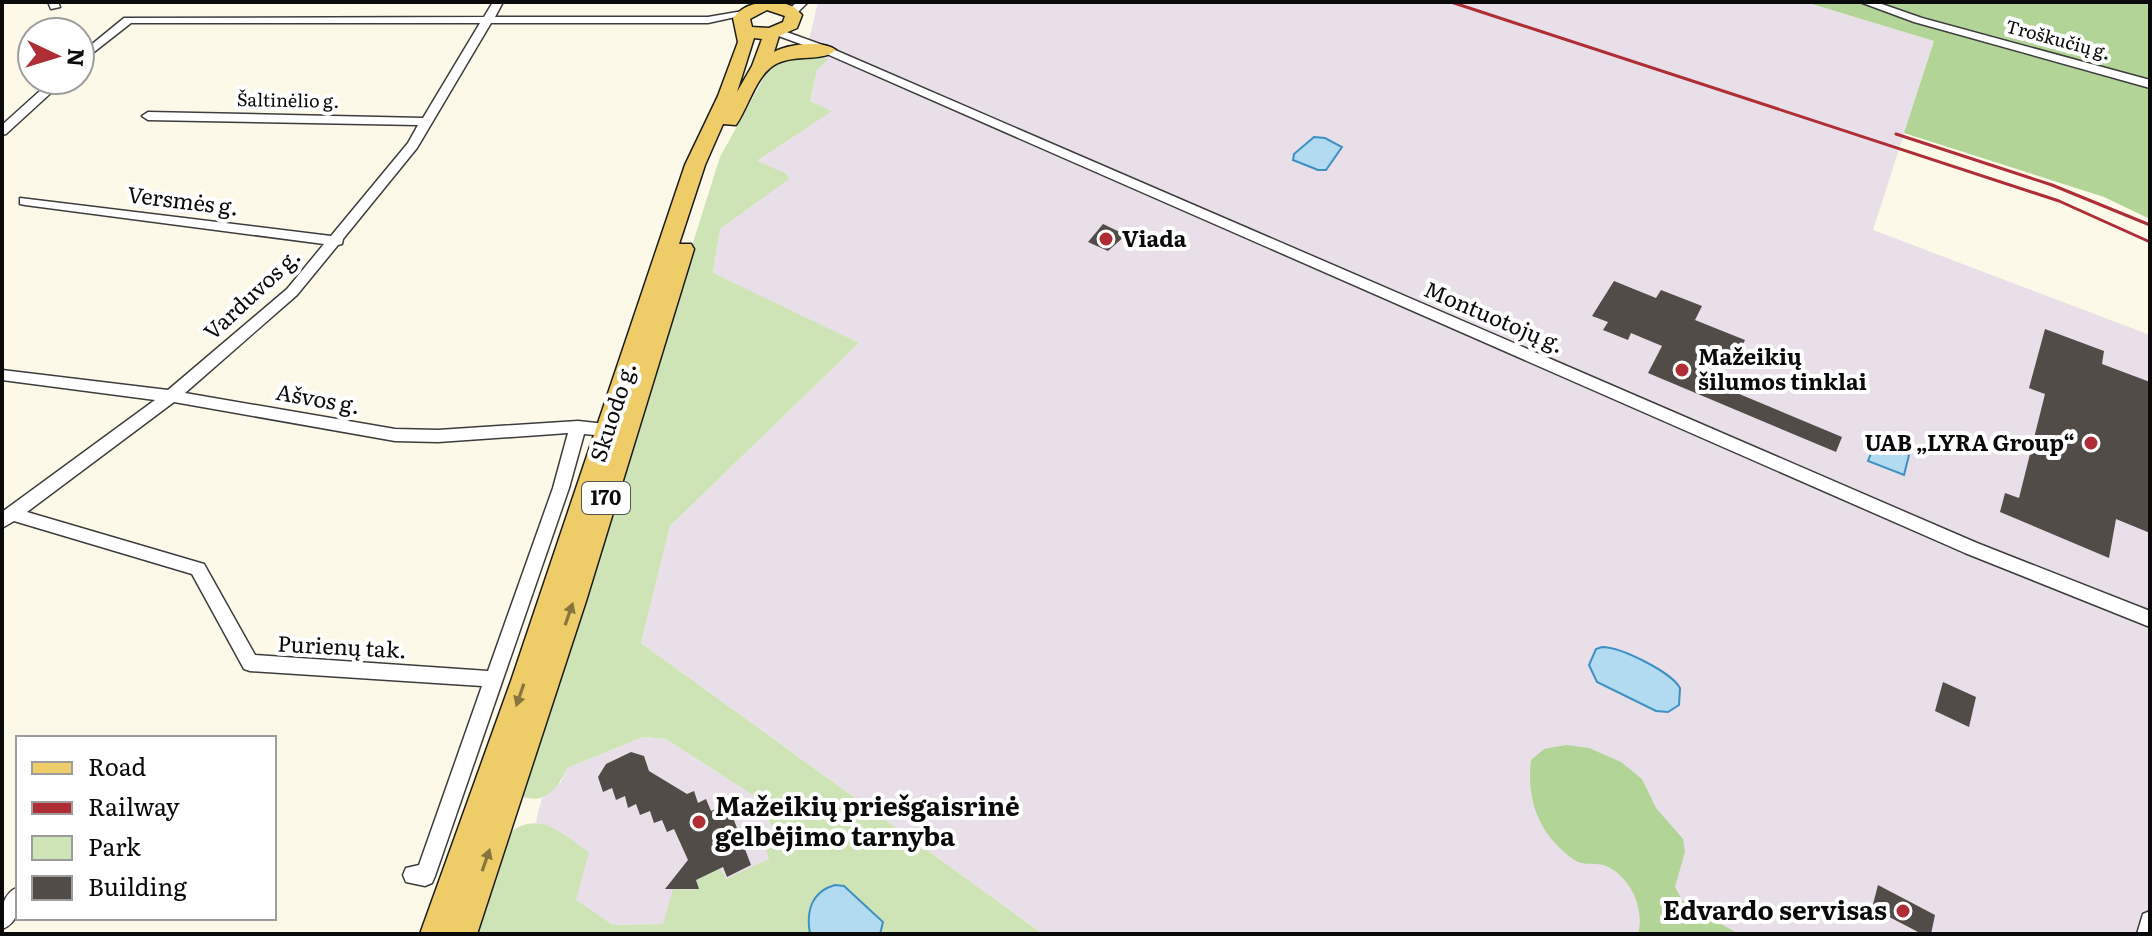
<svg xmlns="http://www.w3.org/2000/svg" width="2152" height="936" viewBox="0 0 2152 936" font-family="Literata,serif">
  <rect width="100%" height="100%" fill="#fdf9e9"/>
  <path fill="#e8dfe9" d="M818,2h987l129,39 -61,189 277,105v599h-1107l-402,-291 29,-117 189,-183 -146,-69 7,-45 68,-50 -1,-5 -31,-12 75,-51 -21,-10 7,-32 9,-7 -20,-10z
    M643,737l23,2 96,62 12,34 -5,24 -43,21 -7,-13 -56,57 -50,1 -37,-24 -40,-80 6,-23 19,-16 6,-14z"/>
  <path fill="#cfe4b6" d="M816,54l12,6 -11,10 -7,31 22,10 -75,50 30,13 2,5 -69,50 -7,44 146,70 -189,183 -29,117 402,291h-571l31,-96c34,-31 55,-7 86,14l-13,48 37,25 50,-1 10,-35 21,1 -1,-11 26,-13 7,13 43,-20 -6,-18 11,-7 -12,-33 -96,-62 -23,-2 -76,31c-9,21 -24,39 -48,27l201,-638 52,-94z"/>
  <path fill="#b3d497" d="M1805,2h345v217l-46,-22 -200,-64 30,-92z
    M1566,745l23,3 32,14 21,17 14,29 27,31 2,13 -10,35 7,13 12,9 45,25h-101c7,-25 -7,-57 -32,-68 -9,-4 -21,0 -30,-5 -36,-24 -50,-59 -45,-101l13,-11z"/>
  <path fill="#b2daf1" stroke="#3e90c2" stroke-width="2" d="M1314,137l11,1 17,9 -16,23h-8l-25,-10 1,-6z
    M1876,441l33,14 -5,20 -36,-14z
    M1602,647c19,0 69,25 78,41l-1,17 -11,7 -12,-1 -59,-29 -8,-17 7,-16z
    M835,885l9,1 39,36 -3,12h-70c-4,-22 1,-42 25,-49z"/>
  <path fill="#524c48" d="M1103,224l23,11 -18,16 -20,-9z
    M1614,281l42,17 5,-8 41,16 -7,14 50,20 -9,19 -14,-6 -14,28 134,56 -6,15 -188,-79 14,-27 -31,-13 -3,7 -25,-10 5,-8 -16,-6z
    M2045,329l59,22 -2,13 48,18v151l-34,-14 -7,39 -109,-46 5,-19 14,5 26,-104 -16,-6z
    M1943,682l33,15 -7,30 -34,-16z
    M631,752l13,4 5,15 38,23 7,-3 4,12 8,-4 5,12 9,-4 4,11 8,-3 19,50 -24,12 -4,-10 -27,13 3,9h-34l23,-29 -14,-31 -7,3 -5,-12 -8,3 -4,-12 -10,4 -4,-11 -8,4 -3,-12 -9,4 -4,-12 -9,4 -5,-15 8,-13z
    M1878,885l57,30 -4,19h-9l-50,-26z"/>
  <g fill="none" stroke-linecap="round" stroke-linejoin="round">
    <g stroke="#3d3d3d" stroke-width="3">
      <path id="street" d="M48,2h10l2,5 -9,2z
        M493,2h10l-8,15h213l35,-6 6,3 -41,9h-217l-74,125 -74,91 -1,5 -4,1 -41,50 -112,98 210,36 43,1 140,-9 37,4 8,6 -8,6 -31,-3 -15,54 -134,388 -3,7 -7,3 -19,-4 -3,-7 3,-7 13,-3 63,-179 -232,-15 -6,-2 -52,-95 -178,-53 -12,7v-16l153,-112 -153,-20v-10l166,20 119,-101 37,-45 -299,-39 -5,-1v-6l311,38 77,-93 10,-18 -270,-5 -6,-4 6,-4 275,6 57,-95h-349l-51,40v-9l44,-36 360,-1zM174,402l221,39 43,1 130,-9 -15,55 -65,183 -233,-16 -51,-91 -177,-52z
        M797,2h11l-12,12h-8l-2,-2z
        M1860,2h16l46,16 228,62v8l-236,-66z
        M773,30h8l47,17 1149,496 173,68v16l-185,-74 -1145,-502 -47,-17z
        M52,80h13l-59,54 -4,1v-10z
        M18,887c0,17 3,35 -16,42 0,-17 -2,-34 16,-42z
        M2150,911v23h-13l6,-20z"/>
    </g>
    <g stroke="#1b1b1b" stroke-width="3">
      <path id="primary" d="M781,2l13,5 8,8 -5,13 -18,8 -5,16c14,-8 49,-12 62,-2 -15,14 -47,1 -67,19 -14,12 -22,40 -33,56l-13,-1 -18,41 -26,79h12l3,5 -108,352 -109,333h-57l91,-253 174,-516 33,-69 20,-54 -5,-24c13,-16 28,-16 48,-16zM767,10l18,6 -2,6 -14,6 -17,-1 -2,-8zM754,38l8,1 -10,27 -15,26z"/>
    </g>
    <use href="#street" fill="#fff" fill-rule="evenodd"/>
    <use href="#primary" fill="#eecc68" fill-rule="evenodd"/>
    <path stroke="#af2d35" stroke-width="3" d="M1451,2l608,199 91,41
      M1896,134l156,51 98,40"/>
  </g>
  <defs><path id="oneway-solid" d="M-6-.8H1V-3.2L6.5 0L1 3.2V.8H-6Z" transform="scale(2)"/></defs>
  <g fill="#87753e">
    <use href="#oneway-solid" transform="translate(569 614) rotate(-71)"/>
    <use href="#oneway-solid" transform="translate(520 695) rotate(109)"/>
    <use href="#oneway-solid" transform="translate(486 860) rotate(-71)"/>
  </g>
  <g fill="#af2d35" stroke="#fff" stroke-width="3">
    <circle cx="1106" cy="239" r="8"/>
    <circle cx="1682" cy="370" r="8"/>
    <circle cx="2091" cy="443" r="8"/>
    <circle cx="699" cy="822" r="8"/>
    <circle cx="1903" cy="911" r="8"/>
  </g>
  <g text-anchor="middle" stroke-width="8" stroke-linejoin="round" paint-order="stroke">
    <g font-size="18" fill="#0a0a0a" stroke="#fff">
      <text transform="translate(2058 40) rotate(15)" y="6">Troškučių g.</text>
      <text transform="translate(288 101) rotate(1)" y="6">Šaltinėlio g.</text>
    </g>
    <rect fill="#fff" stroke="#545454" stroke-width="2" x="582" y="482" width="48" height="32" rx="6"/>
    <g font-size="20" font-weight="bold" fill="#0a0a0a">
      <text x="606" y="505">170</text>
    </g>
    <g font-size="22" fill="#0a0a0a" stroke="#fff">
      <text transform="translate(183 201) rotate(7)" y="8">Versmės g.</text>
      <text transform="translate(252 294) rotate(-43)" y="8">Varduvos g.</text>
      <text transform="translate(1494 317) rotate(23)" y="8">Montuotojų g.</text>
      <text transform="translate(318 399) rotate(10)" y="8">Ašvos g.</text>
      <text transform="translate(613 412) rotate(-72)" y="8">Skuodo g.</text>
      <text transform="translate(342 647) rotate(3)" y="8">Purienų tak.</text>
    </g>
    <g font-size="22" font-weight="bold" fill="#0a0a0a" stroke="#fff" text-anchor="start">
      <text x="1122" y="247">Viada</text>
      <text x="1698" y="365">Mažeikių<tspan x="1698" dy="25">šilumos tinklai</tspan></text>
      <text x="2075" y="451" text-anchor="end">UAB „LYRA Group“</text>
    </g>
    <g font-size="26" font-weight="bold" fill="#0a0a0a" stroke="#fff" text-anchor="start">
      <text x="715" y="816">Mažeikių priešgaisrinė<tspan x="715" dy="30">gelbėjimo tarnyba</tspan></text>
      <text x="1887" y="920" text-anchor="end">Edvardo servisas</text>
    </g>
  </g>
  <rect width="2152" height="936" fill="none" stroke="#0a0a0a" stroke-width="8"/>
  <rect x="16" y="736" width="260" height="184" fill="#ffffff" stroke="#9d9d9d" stroke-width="2"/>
  <rect x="32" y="762" width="40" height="12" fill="#eecc68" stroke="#9d9d9d" stroke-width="2"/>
  <text x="88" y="776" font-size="24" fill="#0a0a0a">Road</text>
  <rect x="32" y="802" width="40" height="12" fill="#af2d35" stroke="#9d9d9d" stroke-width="2"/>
  <text x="88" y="816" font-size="24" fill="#0a0a0a">Railway</text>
  <rect x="32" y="836" width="40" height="24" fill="#cfe4b6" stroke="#9d9d9d" stroke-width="2"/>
  <text x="88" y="856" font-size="24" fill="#0a0a0a">Park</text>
  <rect x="32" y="876" width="40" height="24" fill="#524c48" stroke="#9d9d9d" stroke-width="2"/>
  <text x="88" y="896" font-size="24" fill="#0a0a0a">Building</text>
  <g transform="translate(56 56) rotate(94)"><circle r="38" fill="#ffffff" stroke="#9d9d9d" stroke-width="2"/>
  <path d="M0-6L14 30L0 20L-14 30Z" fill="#af2d35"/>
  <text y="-12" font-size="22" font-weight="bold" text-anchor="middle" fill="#0a0a0a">N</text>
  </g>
</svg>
